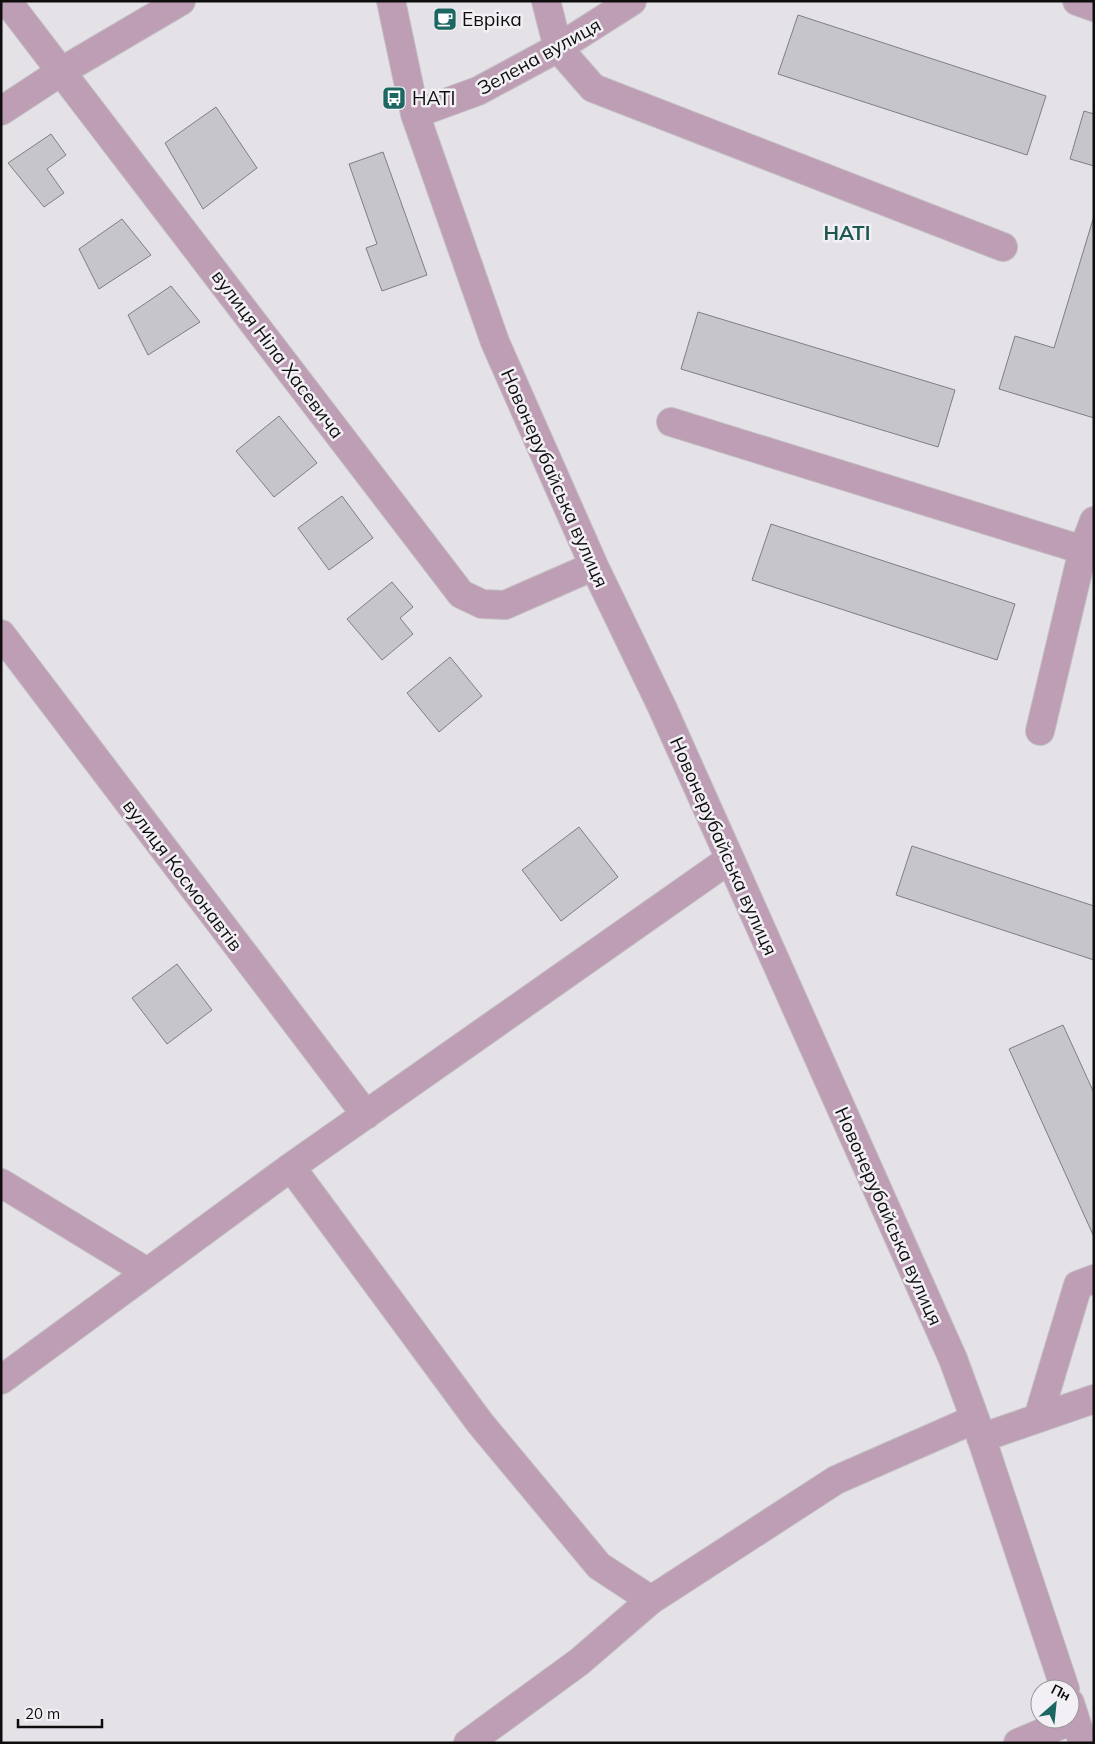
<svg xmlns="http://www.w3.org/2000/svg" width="1095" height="1744" viewBox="0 0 1095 1744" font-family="Mulish,sans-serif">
  <rect width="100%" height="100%" fill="#e5e2e7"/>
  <path fill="#c5c5ca" stroke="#7e7e83" d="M798,15l248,81 -19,59 -249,-81z
    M216,107l41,61 -54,41 -38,-66z
    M1084,111l10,3v52l-24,-7z
    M51,134l15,21 -19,14 17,24 -20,14 -36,-44z
    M383,152l44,123 -45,16 -16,-43 11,-4 -28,-80z
    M1094,216v202l-95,-29 16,-53 39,12z
    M122,219l29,36 -52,34 -20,-40z
    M171,286l29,36 -52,33 -20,-40z
    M698,312l257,78 -17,57 -257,-78z
    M279,416l38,47 -43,34 -38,-46z
    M342,496l31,42 -44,32 -31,-42z
    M771,524l244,80 -18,56 -245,-80z
    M392,582l21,25 -13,11 13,16 -31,26 -35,-41z
    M450,657l32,39 -43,36 -32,-39z
    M579,827l39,50 -57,44 -39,-51z
    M912,846l182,60v54l-198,-65z
    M177,964l35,46 -45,34 -35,-46z
    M1063,1025l31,68v144l-85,-188z"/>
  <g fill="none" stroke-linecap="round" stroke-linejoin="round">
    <g stroke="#c3c0c4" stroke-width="30">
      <path id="minor" d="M7,1l454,593 21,10 23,1 89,-39
        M391,1l24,113 80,228 99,224 68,141 68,152 223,500 22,60 90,270
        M546,1l12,47 35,40 410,159
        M1077,1l17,6
        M1,111l61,-40 119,-70
        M415,114l63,-23 80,-43 74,-47
        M671,422l412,128
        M1,634l365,481
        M1040,731l43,-181 11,-29
        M291,1167l189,256 119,143 52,34
        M1,1183l146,89
        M1,1380l290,-213 439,-308
        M1038,1418l40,-133 16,-6
        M981,1438l113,-39
        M1070,1703l13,40
        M468,1743l111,-81 72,-62 185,-120 139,-61
        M1018,1743l57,-24"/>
    </g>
    <use href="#minor" stroke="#be9eb4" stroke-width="28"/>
  </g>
  <defs>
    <g id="cafe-square" transform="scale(1.25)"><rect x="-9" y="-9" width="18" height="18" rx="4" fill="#1c6761" stroke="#f2f0f4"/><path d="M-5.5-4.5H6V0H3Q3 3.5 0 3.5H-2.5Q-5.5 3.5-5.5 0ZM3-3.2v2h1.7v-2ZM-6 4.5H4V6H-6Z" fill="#fff"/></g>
    <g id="bus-square" transform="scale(1.25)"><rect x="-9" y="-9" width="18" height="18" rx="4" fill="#1c6761" stroke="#f2f0f4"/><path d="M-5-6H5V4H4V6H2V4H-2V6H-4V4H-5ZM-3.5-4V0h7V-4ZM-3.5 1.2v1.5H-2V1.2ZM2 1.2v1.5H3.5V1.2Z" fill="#fff"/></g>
  </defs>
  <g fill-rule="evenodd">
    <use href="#cafe-square" x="445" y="19"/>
    <use href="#bus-square" x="394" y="98"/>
  </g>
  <g text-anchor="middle" stroke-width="5" stroke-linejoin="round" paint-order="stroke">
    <g font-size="19" fill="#0e0d0e" stroke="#f2f0f4" text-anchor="start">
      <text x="462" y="26">Евріка</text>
      <text x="412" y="105">НАТІ</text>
    </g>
    <g font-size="19" fill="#0e0d0e" stroke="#f2f0f4">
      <text transform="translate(539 56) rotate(-29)" y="7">Зелена вулиця</text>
      <text transform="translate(278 354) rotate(53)" y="7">вулиця Ніла Хасевича</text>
      <text transform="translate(555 478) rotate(66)" y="7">Новонерубайська вулиця</text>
      <text transform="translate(724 846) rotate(66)" y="7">Новонерубайська вулиця</text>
      <text transform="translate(183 875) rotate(53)" y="7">вулиця Космонавтів</text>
      <text transform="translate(889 1216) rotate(66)" y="7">Новонерубайська вулиця</text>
    </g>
    <g font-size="20" font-weight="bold" fill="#1d5752" stroke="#f2f0f4">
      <text x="847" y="240">НАТІ</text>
    </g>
  </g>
  <rect width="1095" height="1744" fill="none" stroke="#0e0d0e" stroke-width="5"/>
  <g transform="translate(1055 1704) rotate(27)"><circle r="24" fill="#f2f0f4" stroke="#979598"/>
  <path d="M0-4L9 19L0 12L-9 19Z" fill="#1c6761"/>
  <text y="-8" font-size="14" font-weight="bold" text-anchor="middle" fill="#0e0d0e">Пн</text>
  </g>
  <path d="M18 1719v8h84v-8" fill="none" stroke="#0e0d0e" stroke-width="2.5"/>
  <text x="25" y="1719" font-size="15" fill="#0e0d0e" stroke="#f2f0f4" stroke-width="4" paint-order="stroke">20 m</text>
</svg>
